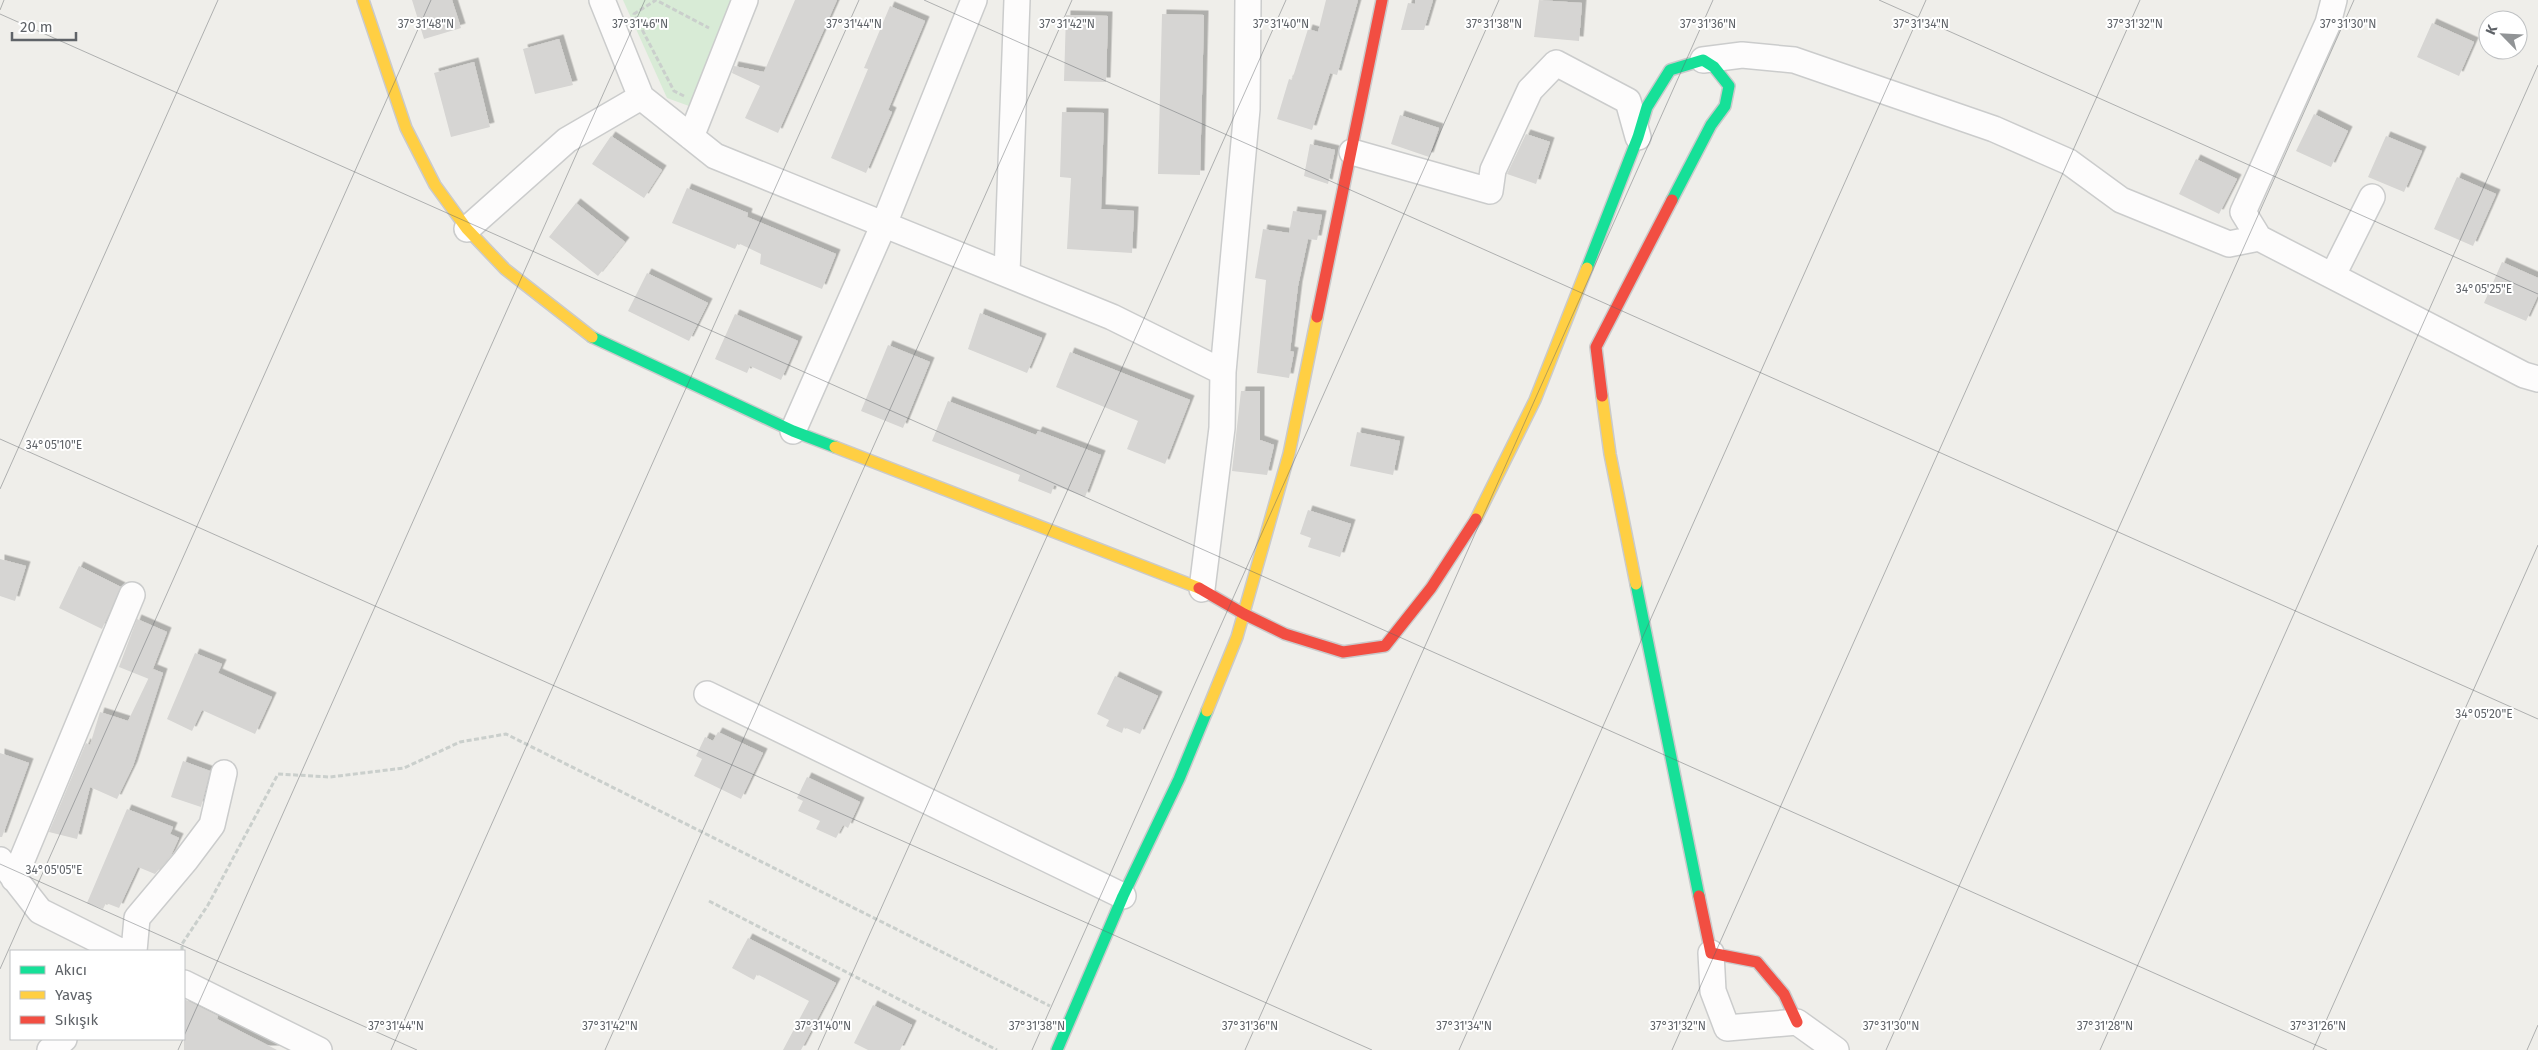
<svg xmlns="http://www.w3.org/2000/svg" width="2538" height="1050" viewBox="0 0 2538 1050" font-family="'Fira Sans',sans-serif">
  <defs>
    <filter id="shadow"><feDropShadow dx="4.5" dy="-4.5" stdDeviation="0" flood-color="#0004"/></filter>
  </defs>
  <rect width="100%" height="100%" fill="#efeeea"/>
  <path fill="#d8ebd6" d="M623,0h108l-42,106 -22,-8z"/>
  <path fill="#d6d5d3" filter="url(#shadow)" d="M412,0h40l9,28 -37,11z
    M795,0h42l-59,133 -33,-15 15,-32 -28,-13 2,-7 30,6z
    M1326,0h32l-21,75 -7,-2 -18,57 -35,-11 12,-40 3,1 16,-51 10,3z
    M1415,0h18l-9,30h-23l7,-27 7,1z
    M1539,0l43,3 -3,38 -45,-4z
    M890,6l35,15 -37,89 4,2 -26,61 -35,-15 37,-89 -4,-1z
    M1162,14l42,1 -4,160 -42,-1z
    M1066,15l42,1 -2,66 -42,-1z
    M2432,23l42,19 -15,34 -42,-19z
    M559,39l14,46 -38,9 -12,-45z
    M474,62l16,65 -39,10 -17,-64z
    M1062,112l42,1 -3,96 33,2 -2,42 -65,-4 4,-71 -11,-1z
    M2314,114l34,17 -17,36 -35,-16z
    M1400,115l39,13 -10,29 -38,-13z
    M1526,134l24,8 -14,42 -29,-10z
    M611,136l51,34 -18,28 -52,-34z
    M2386,136l36,15 -18,41 -36,-15z
    M1310,144l25,6 -7,34 -24,-8z
    M2196,159l41,20 -18,35 -40,-20z
    M2457,177l39,17 -23,52 -39,-17z
    M687,188l61,25 -1,4 89,37 -14,35 -62,-25 1,-10 -23,-11 -3,6 -63,-26z
    M576,203l49,39 -27,34 -49,-39z
    M1293,211l29,4 -5,25 -9,-1 -10,47 -8,65 4,1 -5,26 -32,-5 9,-93 -11,-2 8,-49 26,4z
    M2502,262l36,16v17l-12,26 -42,-18z
    M647,273l61,30 -19,38 -61,-30z
    M980,313l62,25 -15,35 -59,-24z
    M735,314l63,27 -17,39 -31,-14 -3,7 -32,-14z
    M888,345l42,17 -27,66 -42,-17z
    M1070,352l120,48 -25,64 -38,-15 11,-28 -82,-34z
    M1241,391h19v49l14,5 -7,30 -35,-4z
    M948,401l88,34 2,-4 63,24 -16,42 -31,-12 -3,9 -33,-13 2,-6 -88,-34z
    M1357,432l43,9 -7,34 -43,-9z
    M1308,510l43,14 -11,33 -32,-10 3,-9 -11,-4z
    M0,559l26,7 -11,35 -15,-5z
    M79,566l42,21 -19,42 -43,-21z
    M137,619l30,13 -18,47 -30,-12z
    M195,653l27,11 -4,9 54,24 -17,37 -53,-24 -10,21 -25,-12z
    M153,669l10,4 -30,93 -16,33 -27,-12 -13,52 -28,-7 37,-89 4,2 10,-33 28,9z
    M1115,676l43,20 -18,38 -16,-7 -2,6 -16,-7 3,-6 -12,-6z
    M718,732l45,21 -22,46 -47,-23 8,-17 -6,-3 9,-19 8,4z
    M0,753l29,10 -27,74h-2z
    M183,761l27,10 -9,36 -30,-10z
    M807,777l53,25 -12,26 -5,-3 -7,13 -20,-9 4,-8 -22,-10 5,-10 -6,-3z
    M127,809l46,18 -3,7 9,4 -8,17 -16,19 -17,-7 -19,41 -13,-5 -3,6 -16,-6z
    M748,938l88,45 -35,67h-18l26,-49 -52,-27 -3,6 -22,-12z
    M184,999l34,17 -1,3 60,31h-93z
    M873,1005l39,20 -12,25h-32l-14,-7z"/>
  <g fill="none" stroke-linecap="round" stroke-linejoin="round">
    <g stroke="#cbcccc" stroke-width="28">
      <path id="street" d="M602,0l39,97 74,59 397,161 111,55
        M2334,0l-6,23 -85,189 16,26 265,137 14,4
        M1703,60l39,-5 52,5 200,69 75,33 52,38 108,44 30,-6
        M691,137l54,-137
        M1352,152l138,39 3,-21 37,-80 26,-27 72,38 10,36
        M467,229l100,-89 74,-43
        M1007,273l10,-273
        M2333,275l39,-78
        M793,431l91,-207 90,-224
        M1202,589l20,-161 1,-56 24,-263 1,-109
        M707,694l416,202
        M0,860l40,51 80,40
        M14,879l118,-284
        M134,951l3,-33 48,-57 27,-36 12,-52
        M1711,953l2,38 14,37 70,-6 39,28
        M184,983l135,67
        M50,1050l14,-11"/>
    </g>
    <g stroke="#cacacb" stroke-width="14">
      <path id="fast" d="M1587,268l51,-131 9,-30 23,-37 33,-10 11,7 15,19 -4,20 -14,19 -39,75
        M592,337l201,94 42,16
        M1636,584l63,312
        M1057,1050l66,-154 56,-117 28,-68"/>
    </g>
    <g stroke="#cacacb" stroke-width="14">
      <path id="slow" d="M363,0l43,128 29,57 32,44 38,40 87,68
        M1602,396l8,58 26,130
        M835,447l364,141
        M1476,519l59,-119 52,-132
        M1207,711l30,-74 52,-183 28,-137"/>
    </g>
    <g stroke="#cacacb" stroke-width="14">
      <path id="jam" d="M1317,317l65,-317
        M1602,396l-6,-49 76,-147
        M1199,588l45,26 41,20 58,18 42,-6 46,-58 45,-69
        M1699,896l12,57 46,9 27,32 13,28"/>
    </g>
    <path stroke="#cacfcc" stroke-width="3" stroke-dasharray="5 2.5" stroke-linecap="butt" d="M684,96l-10,-5 -40,-77 22,-14 53,28
      M709,901l288,149
      M182,951v-7l26,-39 70,-131 52,3 74,-9 56,-26 46,-8 544,272"/>
    <use href="#street" stroke="#fdfcfc" stroke-width="25"/>
    <use href="#fast" stroke="#16e098" stroke-width="11"/>
    <use href="#slow" stroke="#ffcf43" stroke-width="11"/>
    <use href="#jam" stroke="#f24e42" stroke-width="11"/>
  </g>
  <path fill="none" stroke="#5f6368" stroke-width="1" stroke-opacity="0.45" d="M924,0l1614,719M1879,0l659,294M0,10l4,-10M0,14l2327,1036M0,439l1372,611M0,489l218,-489M0,864l417,186M0,969l431,-969M184,1036l461,-1036M178,1050l5,-11M391,1050l468,-1050M605,1050l467,-1050M818,1050l468,-1050M1032,1050l467,-1050M1245,1050l468,-1050M1459,1050l467,-1050M1672,1050l468,-1050M1886,1050l468,-1050M2100,1050l438,-985M2313,1050l225,-505M2527,1050l11,-25"/>
  <g font-size="12" text-anchor="middle" fill="#5f6368" stroke="#fff" stroke-width="4" stroke-linejoin="round" paint-order="stroke">
    <text x="426" y="28">37°31'48"N</text>
    <text x="640" y="28">37°31'46"N</text>
    <text x="854" y="28">37°31'44"N</text>
    <text x="1067" y="28">37°31'42"N</text>
    <text x="1281" y="28">37°31'40"N</text>
    <text x="1708" y="28">37°31'36"N</text>
    <text x="1921" y="28">37°31'34"N</text>
    <text x="2135" y="28">37°31'32"N</text>
    <text x="1494" y="28">37°31'38"N</text>
    <text x="2348" y="28">37°31'30"N</text>
    <text x="2484" y="293">34°05'25"E</text>
    <text x="54" y="449">34°05'10"E</text>
    <text x="2484" y="718">34°05'20"E</text>
    <text x="54" y="874">34°05'05"E</text>
    <text x="396" y="1030">37°31'44"N</text>
    <text x="610" y="1030">37°31'42"N</text>
    <text x="823" y="1030">37°31'40"N</text>
    <text x="1037" y="1030">37°31'38"N</text>
    <text x="1250" y="1030">37°31'36"N</text>
    <text x="1464" y="1030">37°31'34"N</text>
    <text x="1678" y="1030">37°31'32"N</text>
    <text x="1891" y="1030">37°31'30"N</text>
    <text x="2105" y="1030">37°31'28"N</text>
    <text x="2318" y="1030">37°31'26"N</text>
  </g>
  <rect x="10" y="950" width="175" height="90" fill="#ffffff" stroke="#bfc1c3"/>
  <rect x="20" y="966" width="25" height="8" fill="#16e098" stroke="#bfc1c3"/>
  <text x="55" y="975" font-size="15" fill="#5f6368">Akıcı</text>
  <rect x="20" y="991" width="25" height="8" fill="#ffcf43" stroke="#bfc1c3"/>
  <text x="55" y="1000" font-size="15" fill="#5f6368">Yavaş</text>
  <rect x="20" y="1016" width="25" height="8" fill="#f24e42" stroke="#bfc1c3"/>
  <text x="55" y="1025" font-size="15" fill="#5f6368">Sıkışık</text>
  <g transform="translate(2503 35) rotate(294)"><circle r="24" fill="#ffffff" stroke="#bfc1c3"/>
  <path d="M0-4L9 19L0 12L-9 19Z" fill="#919496"/>
  <text y="-8" font-size="14" font-weight="bold" text-anchor="middle" fill="#5f6368">K</text>
  </g>
  <path d="M12 32v8h64v-8" fill="none" stroke="#5f6368" stroke-width="2.5"/>
  <text x="20" y="32" font-size="15" fill="#5f6368" stroke="#ffffff" stroke-width="4" paint-order="stroke">20 m</text>
</svg>
